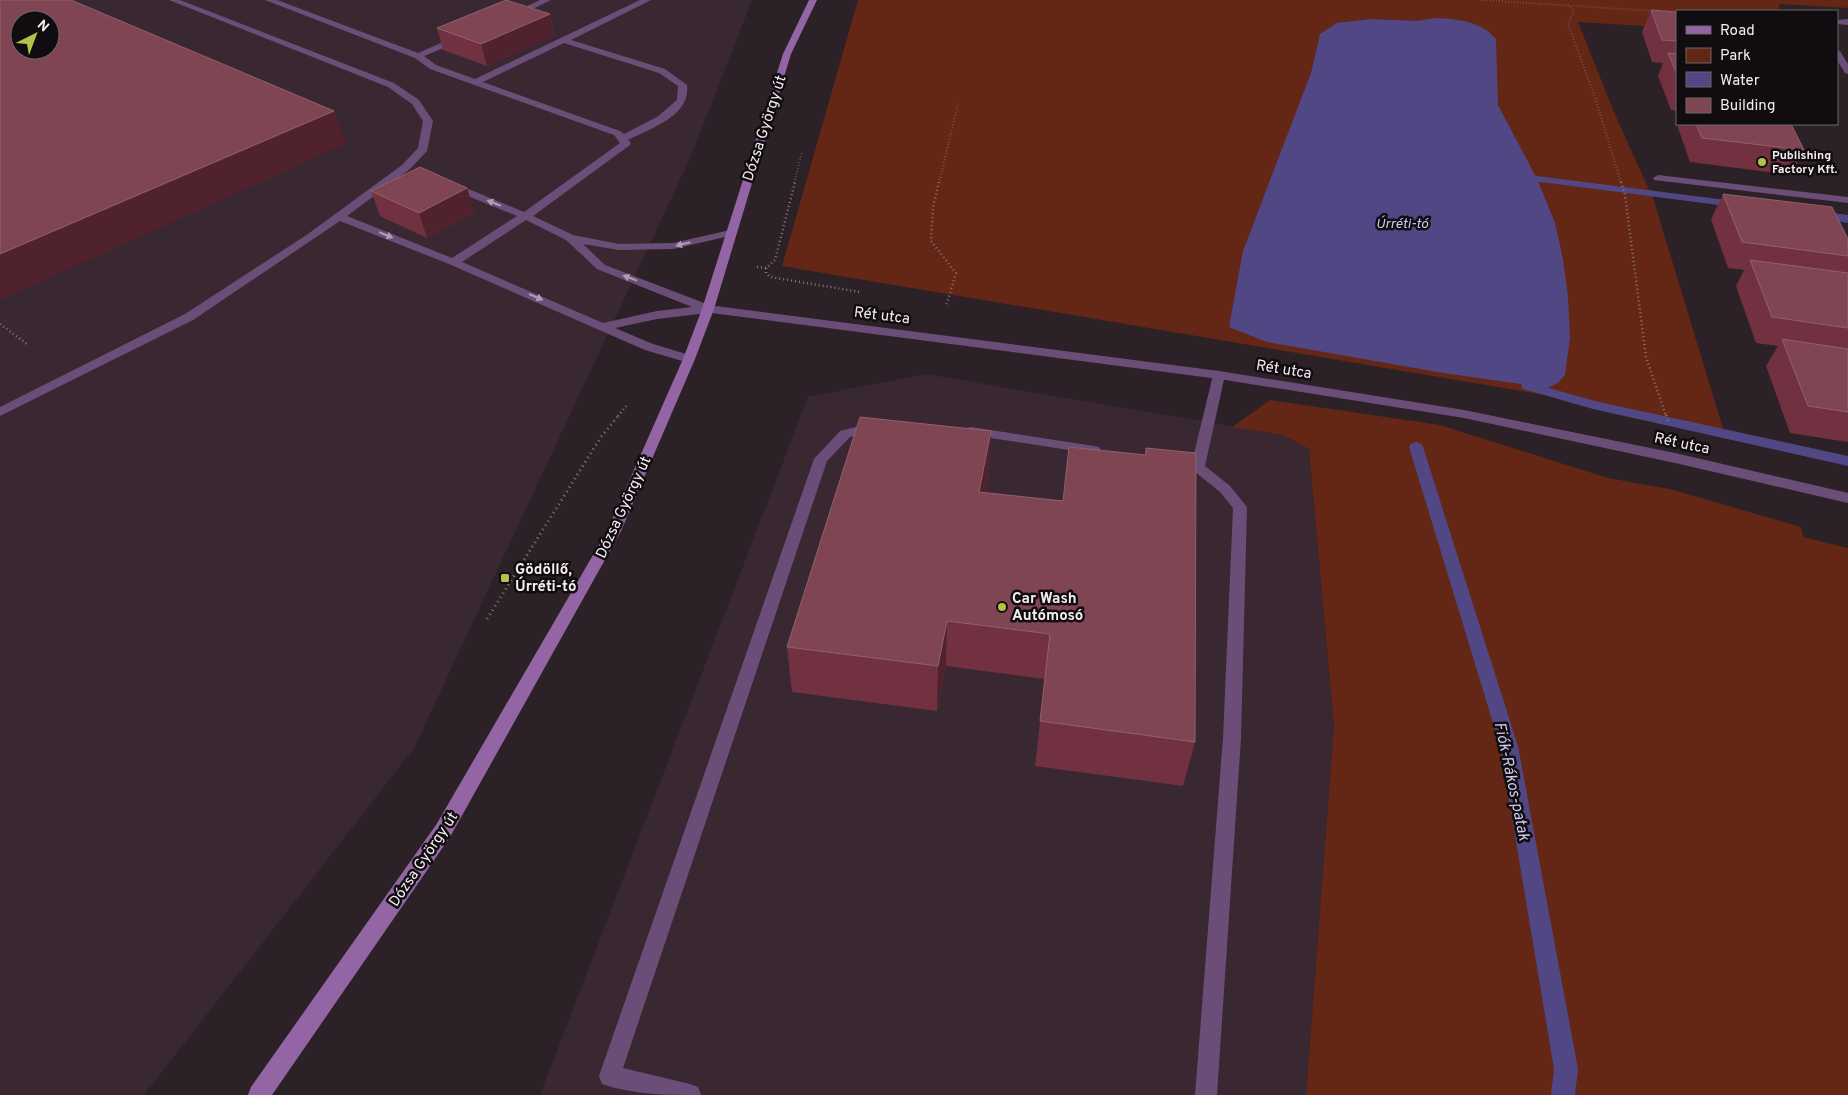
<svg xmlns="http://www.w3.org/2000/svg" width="1848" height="1095" viewBox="0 0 1848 1095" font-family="Overpass,sans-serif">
  <rect width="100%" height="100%" fill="#2c2127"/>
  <path fill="#392832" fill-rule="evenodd" d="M0,0h752l-61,156 -277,592 -270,347h-144zM20,20h30v30h-30z
    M926,374l357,61 26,14 25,277 -28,369h-766l268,-698z"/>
  <path fill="#642615" d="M858,0h990v8l-69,-4v7h-102v17l-99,-6 36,90 40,89 70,231 -90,-22 -852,-144z
    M1270,400l170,25 168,53 62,11 131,38 2,10 45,11v547h-542l28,-369 -25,-277 -26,-14 -51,-8z"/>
  <path fill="#514785" d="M1437,18c22,1 45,4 59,21l2,66 39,74 18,44 8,36 5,38 2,41 -5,37 -6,7 -11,6 -105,-15 -176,-31 -38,-15 14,-76 68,-178 9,-39 17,-11 34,-4 44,2z"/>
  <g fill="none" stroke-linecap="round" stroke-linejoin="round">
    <path fill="#514785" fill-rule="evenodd" d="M1537,176l205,26 6,3 -6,3 -209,-27 -2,-2 2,-2z
      M1816,211l32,4v8l-36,-6 -2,-2 2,-2z
      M1528,382l67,19 253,55v10l-255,-57 -70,-20 -2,-3 2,-3z
      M1416,442l5,2 2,3 95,299 60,323 -3,26h-24l3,-26 -54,-323 -91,-299 2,-3z"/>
    <path stroke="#82787e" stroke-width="2" stroke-dasharray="0.5 2.5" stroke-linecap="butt" d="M1481,0l173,11
      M1568,5l6,6 -6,13 28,76 25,83
      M794,183l8,-31
      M939,183l19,-79"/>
    <path stroke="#82787e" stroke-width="2.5" stroke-dasharray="1 3" stroke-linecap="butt" d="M939,182l-6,25 -2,34 25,32 -10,33
      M1621,182l4,13 21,162 20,59
      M757,267l9,1 9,-8 20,-78
      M766,268v5l4,4 90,15
      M0,324l27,20
      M618,416l10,-12"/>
    <path stroke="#82787e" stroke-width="3" stroke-dasharray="1 4" stroke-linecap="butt" d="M1666,415l2,6
      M487,619l114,-182 18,-22"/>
    <path fill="#6b4e77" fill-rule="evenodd" d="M169,0h11l214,83 25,17 14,21 -6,30 -17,18 -63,47 105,42 65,-42 -71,-29 -1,-2 1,-2h8l70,29 96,-69 -6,-8 -184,-66 -15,-11 -150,-58h12l141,53 39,-17h6v4l-39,16 12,9 39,14 165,-79h11l-80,40 94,29 22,16c4,31 -36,43 -59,55l3,3 -1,2 -97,71 40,19 46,9 54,-1 57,-13 4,1 2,2 -2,2 -61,14 -54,1 -36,-6 22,21 107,41 2,3 -6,4 -51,6 -42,9 38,16 40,12 2,3 -6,4 -44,-13 -196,-86 -109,-43 -147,99 -193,96v-9l185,-93 123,-80 94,-69 16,-17 5,-27 -11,-17 -24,-17zM564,43l95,30 19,13 -1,14 -20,17 -33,17 -4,-3 -137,-49zM526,220l40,20 31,29 95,38 -35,4 -54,12 -141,-61z
      M540,0h11l-37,18 -7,-2z
      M1658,175l190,22v6l-194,-23 -1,-2z
      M1219,371l6,4 -20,91 25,20 17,21 -6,231 -24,357h-22l28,-357 10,-230 -13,-16 -26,-21 -23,-4 -2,-3 2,-3 5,-2 16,3 21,-87z
      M874,422l7,4 -2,3 -29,8 -23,24 -204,607 67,16 8,3 3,8c-34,0 -67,0 -99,-11l-3,-8 215,-617 26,-28z
      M971,427l123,19 5,1 2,3 -2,3 -5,1 -128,-20 -2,-3 2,-3z"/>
    <path fill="#6b4e77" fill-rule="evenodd" d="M1848,19v6l-11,-1v-4z
      M1837,50l3,1 8,13v10l-3,-1 -8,-13z"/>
    <path fill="#6b4e77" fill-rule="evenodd" d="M708,305l511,66 245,39 211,43 173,40v10l-173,-40 -211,-45 -245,-39 -515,-67 -2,-3z"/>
    <path fill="#9365a5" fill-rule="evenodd" d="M809,0h8l-26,54 -77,255 -19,50 -74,172 -171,306 -178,258h-24l3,-8 185,-262 171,-294 76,-172 19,-50 81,-255z"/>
  </g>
  <path fill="#723140" d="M1651,10l26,2v99l-6,-1 -13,-34 5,-13 -11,-1 -10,-30z
    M550,14l5,22 -68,30 -44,-16 -6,-22z
    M1677,121v3h114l13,26 -13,25 -101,-13 -14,-40z
    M371,191l104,22 -48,25 -47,-22z
    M1723,194l125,45v203l-58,-9 -24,-67 12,-20 -22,-3 -20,-57 8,-16 -16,-2 -17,-49z
    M1146,448l49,294 -12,44 -148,-20 10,-87 -99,-13 -9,45 -145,-19 -5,-45 202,-171 -3,17 77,8 82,-46z"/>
  <path fill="#50222e" d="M550,14l5,22 -68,30 -6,-22z
    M334,111l12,33 -346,156v-46z
    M467,188l8,25 -48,25 -8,-25z
    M991,431l-2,45 -12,62 2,-46z
    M947,621l-1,45 -9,45 1,-45z"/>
  <path fill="#804553" stroke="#92606c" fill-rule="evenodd" d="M0,0h71l263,111 -334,143zM20,20h30v30h-30z
    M506,0l44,14 -69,30 -44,-16z
    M1651,10l26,2v29l-15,-1z
    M1668,53l9,1v21z
    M1696,124h95l13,26 -102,-12z
    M420,167l47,21 -48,25 -48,-22z
    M1723,194l109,13 16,32v17l-106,-14z
    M1750,260l98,13v55l-76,-11z
    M1782,339l66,10v63l-40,-6z
    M860,417l131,14 -12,61 84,9 6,-54 77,8v-7l50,5 -1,289 -155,-21 10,-87 -103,-13 -9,45 -151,-19z"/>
  <defs><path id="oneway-solid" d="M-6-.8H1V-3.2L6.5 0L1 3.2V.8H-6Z" transform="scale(1.25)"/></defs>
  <g fill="#b09eb4">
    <use href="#oneway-solid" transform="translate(494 203) rotate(-158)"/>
    <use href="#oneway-solid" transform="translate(386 235) rotate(22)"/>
    <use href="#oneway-solid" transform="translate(683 244) rotate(166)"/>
    <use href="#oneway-solid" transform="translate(630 278) rotate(-159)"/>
    <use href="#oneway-solid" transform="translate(536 297) rotate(23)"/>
  </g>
  <g fill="#b3c24b" stroke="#110c0f" stroke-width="2">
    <circle cx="1762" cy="162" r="5"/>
    <rect x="500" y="573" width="10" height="10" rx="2.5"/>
    <circle cx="1002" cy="607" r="5"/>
  </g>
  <g text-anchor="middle" stroke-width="5" stroke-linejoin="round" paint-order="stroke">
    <g font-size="12" font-weight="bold" fill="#f4edf1" stroke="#110c0f" text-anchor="start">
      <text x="1772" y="159">Publishing<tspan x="1772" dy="14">Factory Kft.</tspan></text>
    </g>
    <g font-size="14" font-style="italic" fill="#cecbf0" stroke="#110c0f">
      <text x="1402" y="228">Úrréti-tó</text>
    </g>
    <g font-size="15" fill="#f4edf1" stroke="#110c0f">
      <text transform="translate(764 128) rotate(-72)" y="5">Dózsa György út</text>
      <text transform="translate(882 315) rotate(7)" y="5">Rét utca</text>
      <text transform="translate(1284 369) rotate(9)" y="5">Rét utca</text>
      <text transform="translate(1682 443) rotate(12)" y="5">Rét utca</text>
      <text transform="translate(623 507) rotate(-65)" y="5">Dózsa György út</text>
      <text transform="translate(423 859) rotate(-56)" y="5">Dózsa György út</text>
    </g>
    <g font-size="15" font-weight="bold" fill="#f4edf1" stroke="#110c0f" text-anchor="start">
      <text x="515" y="574">Gödöllő,<tspan x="515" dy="17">Úrréti-tó</tspan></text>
      <text x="1012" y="603">Car Wash<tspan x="1012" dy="17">Autómosó</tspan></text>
    </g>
    <g font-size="16" font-style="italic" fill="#cecbf0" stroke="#110c0f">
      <text transform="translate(1513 781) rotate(78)" y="6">Fiók-Rákos-patak</text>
    </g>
  </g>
  <rect x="1676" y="10" width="162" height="115" fill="#110c0f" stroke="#6c6669"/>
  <rect x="1686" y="26" width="25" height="8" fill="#9365a5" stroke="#6c6669"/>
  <text x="1720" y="35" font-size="15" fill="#f4edf1">Road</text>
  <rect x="1686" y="48" width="25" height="15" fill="#642615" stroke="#6c6669"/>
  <text x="1720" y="60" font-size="15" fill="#f4edf1">Park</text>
  <rect x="1686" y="72" width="25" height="15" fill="#514785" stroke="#6c6669"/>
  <text x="1720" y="85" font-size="15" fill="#f4edf1">Water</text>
  <rect x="1686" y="98" width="25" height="15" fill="#804553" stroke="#6c6669"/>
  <text x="1720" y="110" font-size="15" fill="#f4edf1">Building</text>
  <g transform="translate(35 35) rotate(42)"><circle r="24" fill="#110c0f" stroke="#6c6669"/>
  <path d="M0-4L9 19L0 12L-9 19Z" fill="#b3c24b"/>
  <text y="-8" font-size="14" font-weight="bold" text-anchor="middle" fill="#f4edf1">N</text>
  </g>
</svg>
